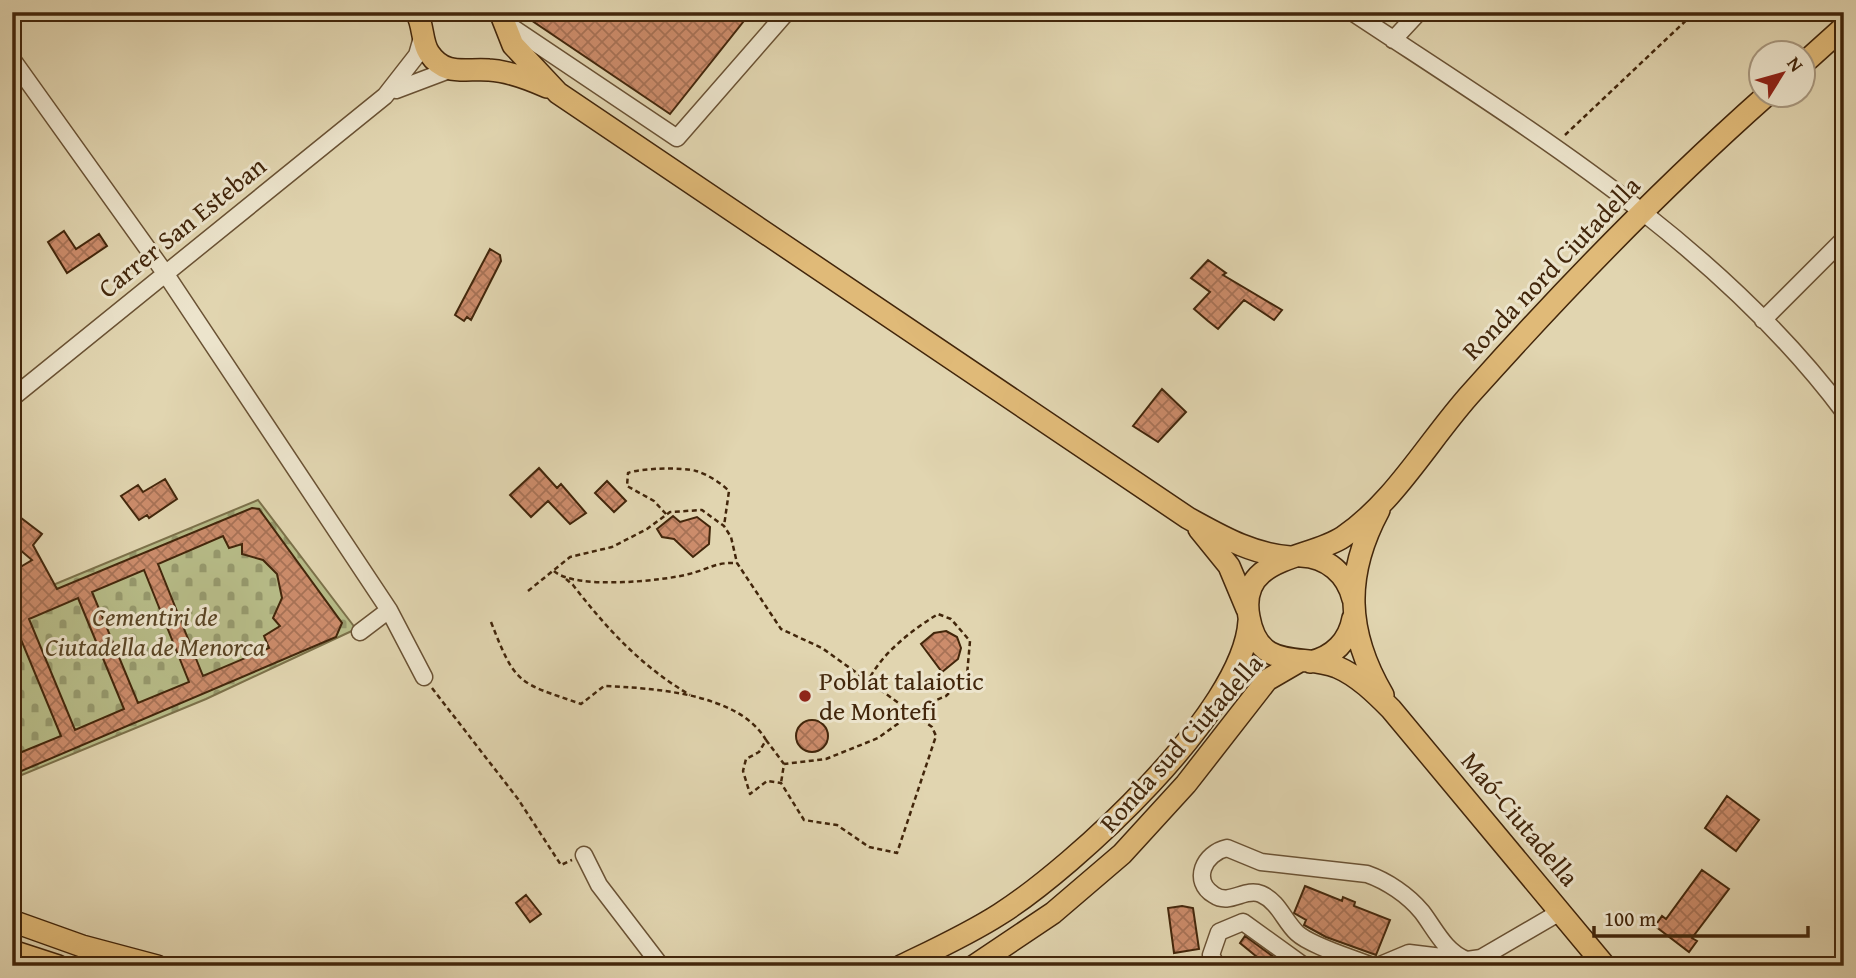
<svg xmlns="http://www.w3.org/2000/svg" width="1856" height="978" viewBox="0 0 1856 978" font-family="'Gentium Book Plus',serif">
  <defs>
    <pattern id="cemetery-stones" width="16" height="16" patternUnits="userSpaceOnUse" patternTransform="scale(1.75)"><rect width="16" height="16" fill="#b7bc88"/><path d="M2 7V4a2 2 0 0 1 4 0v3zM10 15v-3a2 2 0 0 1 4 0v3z" fill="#96996d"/></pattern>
    <pattern id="building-cross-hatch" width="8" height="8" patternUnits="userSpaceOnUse" patternTransform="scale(1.75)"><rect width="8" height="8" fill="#cc8c6b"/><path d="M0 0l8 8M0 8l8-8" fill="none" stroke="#a77256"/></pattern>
  </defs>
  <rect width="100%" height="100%" fill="#e1d5b0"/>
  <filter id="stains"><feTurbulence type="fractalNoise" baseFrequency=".00286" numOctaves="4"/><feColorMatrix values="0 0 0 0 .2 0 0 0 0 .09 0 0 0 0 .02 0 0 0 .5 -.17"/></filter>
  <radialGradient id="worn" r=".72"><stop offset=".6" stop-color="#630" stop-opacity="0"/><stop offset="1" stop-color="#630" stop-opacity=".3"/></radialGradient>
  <path fill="url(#cemetery-stones)" stroke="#7c714a" stroke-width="2" d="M258,500l98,129 -150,70 -194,80v-177z"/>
  <path fill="url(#building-cross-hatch)" stroke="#42260b" stroke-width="2" fill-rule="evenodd" d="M519,12h232l-81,102z
    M64,231l12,18 23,-15 8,12 -40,27 -19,-31z
    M490,249l10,6 1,6 -30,59 -4,-3 -3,4 -9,-6z
    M1208,260l18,13 -3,2 59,35 -8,10 -30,-20 -26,29 -10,-8 -14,-12 16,-17 -19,-14z
    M1162,389l24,23 -28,30 -25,-16z
    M539,468l18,20 4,-4 25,29 -16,11 -22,-23 -17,16 -21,-22z
    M165,479l12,20 -28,19 -2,-3 -8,5 -18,-24 17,-11 5,7z
    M607,481l19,20 -12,11 -19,-19z
    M252,508l7,1 83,114 -6,14 -324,138v-19l49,-20 -46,-111 -3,1v-54l20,-12 -20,-17v-32l30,23 -9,11 24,44zM223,536l6,12 13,-4v10l21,6 14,14 5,24 -9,20 7,8 -16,10 5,12 -66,28 -45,-112zM144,570l45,112 -51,21 -46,-111zM78,598l46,111 -49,21 -46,-111z
    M673,516l7,6 17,-5 13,10 -1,17 -16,13 -19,-18 -12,-2 -5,-8z
    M946,631l11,6 4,11 -3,11 -16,13 -21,-28 13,-11z
    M796 736a16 16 0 1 1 32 0a16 16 0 1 1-32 0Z
    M1727,796l32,24 -23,31 -31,-23z
    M1702,870l27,19 -37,49 5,3 -8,11 -34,-26 7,-10 4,3z
    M1305,886l37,15 1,-4 12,5 -1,4 36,14 -14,35 -50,-18 -22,-12 2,-5 -12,-7z
    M526,895l15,19 -11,8 -14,-19z
    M1182,906l11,2 6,41 -25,4 -6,-45z
    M1245,936l41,30h-18l-28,-23z"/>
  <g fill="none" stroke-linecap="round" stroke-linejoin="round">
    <g stroke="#6a5234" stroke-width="19">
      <path id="minor" d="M1352,12c175,116 364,229 492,400
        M504,22l173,116 110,-126
        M1393,40l26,-28
        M12,59l153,214 224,337 35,67
        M396,90l53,-20
        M1763,320l81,-81
        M12,398l373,-302 32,-41 6,-21
        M360,632l29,-22
        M584,855l15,30 62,81
        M1217,966l-6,-11 8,-23 24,-10 61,44
        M1372,966c-19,-8 -61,-20 -75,-33 -13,-12 -18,-31 -36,-39 -16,-7 -31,12 -47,1 -23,-14 -10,-42 13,-47l34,14 106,12c20,7 41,21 55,38 13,17 23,40 45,48
        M1378,966l31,-13 58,7 14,-2 79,-46"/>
    </g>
    <g stroke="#42260b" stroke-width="24">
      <path id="major" d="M416,12c8,13 5,29 13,41 16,24 37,15 60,17 20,1 40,9 58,17
        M500,12l13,33 45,48 630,425c33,18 63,36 102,39
        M1804,63l40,-36
        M1379,510c-35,65 -33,122 4,185
        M1199,529l30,37 18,43
        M1301,556c26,1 46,18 52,43
        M1310,662c23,-5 39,-21 43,-44
        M12,921l70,25 75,20
        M12,951l46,15
        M901,966c33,-16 68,-32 99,-52 74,-47 244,-203 249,-293
        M974,966l79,-53 69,-59 64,-70 81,-104 31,-18
        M1605,966l-214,-257c-16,-16 -33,-33 -54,-42 -35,-14 -78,6 -88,-50 -12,-61 59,-57 94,-80 53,-36 87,-99 130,-146 93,-104 190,-204 295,-297"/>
    </g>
    <path stroke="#42260b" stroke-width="2.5" stroke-dasharray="5 3.5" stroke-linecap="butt" d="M1565,135l130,-123
      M666,514l-12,-13 -27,-15 1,-13c12,-5 55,-6 68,-2 11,3 25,12 33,20l-5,35
      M554,571c20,19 109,10 135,3 20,-5 26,-12 48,-11
      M566,579l7,6c34,44 69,82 117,110
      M528,591l42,-34 42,-10 35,-18 23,-17 32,-2 22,16 7,11 6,26 44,66 41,19 46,33c14,-28 44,-51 70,-67l13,5 19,22 -3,34 -21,21 -22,9 -46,33 -52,21 -42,5
      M491,622c25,64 27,60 90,82l23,-18c48,2 135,7 162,54l-7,12 -13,7 -3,12 7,23 17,-13 14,2 23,37 33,5 32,22 28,6 39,-117 -4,-9 -64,-46
      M432,688l86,111 43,66 11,-5
      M766,740l18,24 -3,19"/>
    <use href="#minor" stroke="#ece4cc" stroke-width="16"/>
    <use href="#major" stroke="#e0ba78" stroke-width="21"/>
  </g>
  <circle fill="#8f2418" stroke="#ece4cc" stroke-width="2.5" cx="805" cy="696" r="7"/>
  <g text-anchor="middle" stroke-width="6" stroke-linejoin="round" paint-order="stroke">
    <g font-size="26" fill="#42260b" stroke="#ece4cc">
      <text transform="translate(182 227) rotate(-39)" y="9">Carrer San Esteban</text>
      <text transform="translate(1551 268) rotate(-46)" y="9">Ronda nord Ciutadella</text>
      <text transform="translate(1181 743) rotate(-48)" y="9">Ronda sud Ciutadella</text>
      <text transform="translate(1520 819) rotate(50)" y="9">Maó-Ciutadella</text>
    </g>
    <g font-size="26" font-style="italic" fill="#594424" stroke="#ece4cc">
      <text x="155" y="626">Cementiri de<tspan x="155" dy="30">Ciutadella de Menorca</tspan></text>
    </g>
    <g font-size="26" fill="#42260b" stroke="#ece4cc" text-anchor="start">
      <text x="819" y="690">Poblat talaiotic<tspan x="819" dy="30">de Montefi</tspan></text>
    </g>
  </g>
  <rect width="1856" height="978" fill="none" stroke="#e1d5b0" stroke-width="42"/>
  <rect x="14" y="14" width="1828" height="950" fill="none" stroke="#42260b" stroke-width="3.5"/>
  <rect x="21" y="21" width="1814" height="936" fill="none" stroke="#42260b" stroke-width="2"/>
  <g transform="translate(1782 74) rotate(53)"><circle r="33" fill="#ece4cc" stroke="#a8987f" stroke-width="2"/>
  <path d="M0-5L12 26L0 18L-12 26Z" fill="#8f2418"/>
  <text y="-10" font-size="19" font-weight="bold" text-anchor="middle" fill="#42260b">N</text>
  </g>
  <path d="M1594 926v10h214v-10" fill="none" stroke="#42260b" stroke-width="3.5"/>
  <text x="1604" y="926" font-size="21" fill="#42260b" stroke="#ece4cc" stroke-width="5" paint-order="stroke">100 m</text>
  <rect width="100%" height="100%" filter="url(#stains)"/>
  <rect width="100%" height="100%" fill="url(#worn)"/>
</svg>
